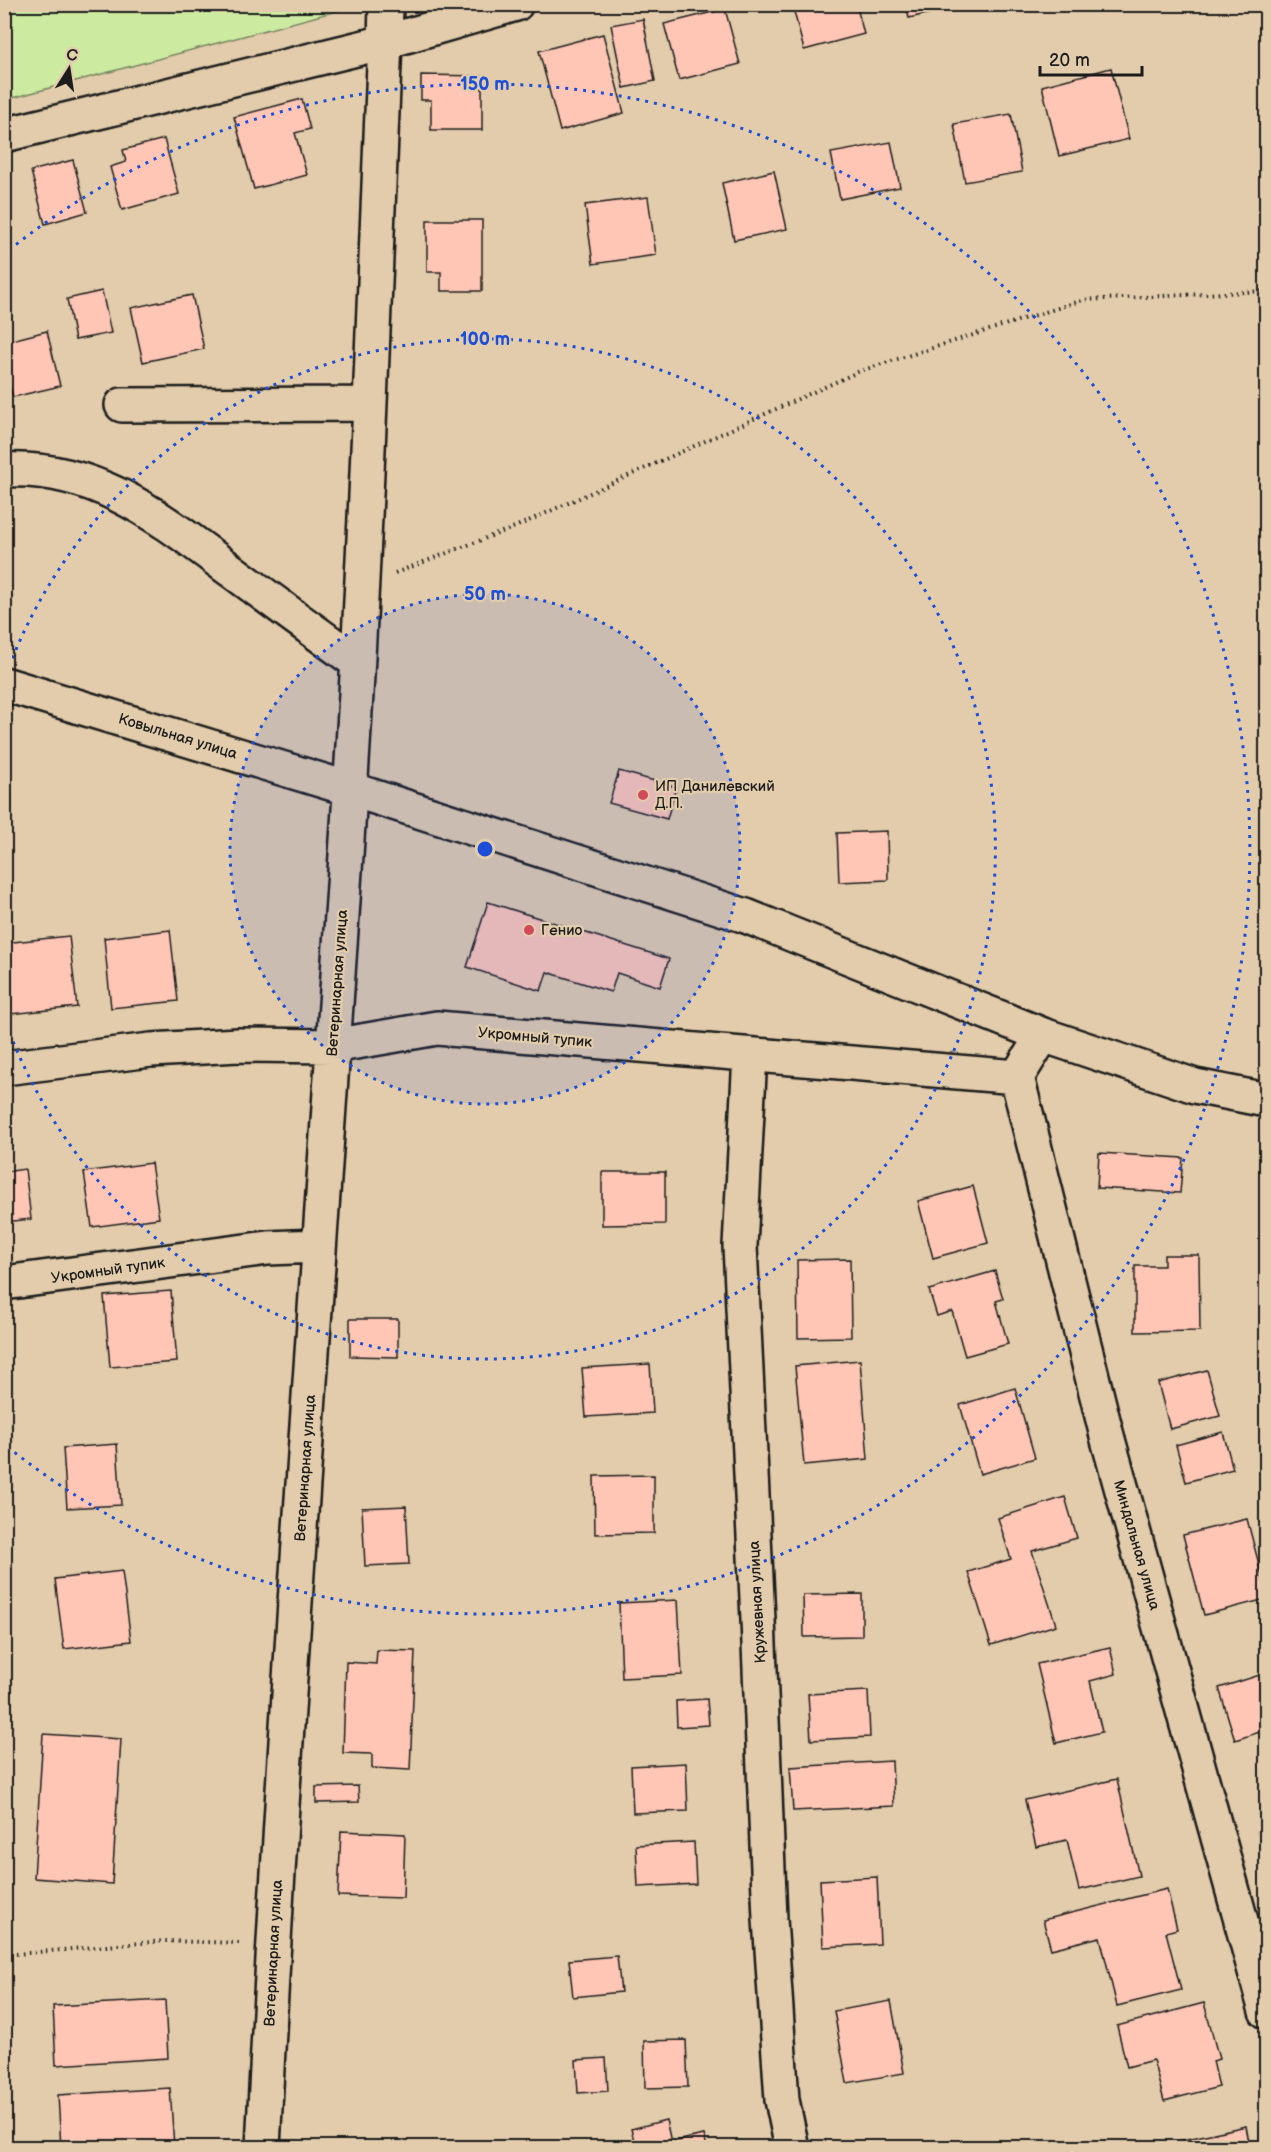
<svg xmlns="http://www.w3.org/2000/svg" width="1271" height="2152" viewBox="0 0 1271 2152" font-family="'Balsamiq Sans',sans-serif">
  <rect width="100%" height="100%" fill="#e2ccab"/>
  <filter id="ink" filterUnits="userSpaceOnUse"><feTurbulence type="fractalNoise" baseFrequency=".0167" numOctaves="2"/><feDisplacementMap in="SourceGraphic" scale="12" xChannelSelector="R" yChannelSelector="G"/><feConvolveMatrix kernelMatrix="1 2 1 2 8 2 1 2 1" color-interpolation-filters="sRGB"/></filter>
  <g filter="url(#ink)">
    <path fill="#cdeaa1" stroke="#74835e" stroke-width="1.5" d="M5,4h354v1l-354,95z"/>
    <path fill="#ffc6b5" stroke="#1c1c1c" stroke-width="1.5" d="M792,4h64l8,30 -60,16z
      M906,4h64l-61,14z
      M725,9l15,55 -61,16 -15,-56z
      M643,19l12,62 -31,7 -13,-63z
      M603,34l21,79 -64,18 -21,-80z
      M1111,68l18,71 -70,17 -17,-70z
      M421,75l61,1v54h-51v-30h-10z
      M302,99l8,30 -15,4 12,42 -53,14 -20,-72z
      M1011,114l11,58 -57,10 -11,-58z
      M164,139l15,55 -57,16 -12,-43 16,-5 -3,-12z
      M891,142l9,45 -60,12 -9,-46z
      M73,160l14,52 -42,12 -14,-53z
      M774,171l13,58 -53,11 -12,-57z
      M648,197l8,58 -63,9 -8,-59z
      M427,220h55v71h-41v-19h-14z
      M102,291l9,42 -36,7 -8,-41z
      M192,295l12,54 -61,13 -12,-54z
      M47,331l13,55 -47,11 -9,-32v-23z
      M619,771l57,16 -9,32 -58,-16z
      M887,831l1,49 -49,2 -2,-49z
      M488,902l181,57 -9,28 -43,-14 -6,19 -64,-20 -6,19 -74,-24z
      M170,930l8,71 -67,7 -7,-70z
      M69,936l8,71 -67,7 -6,-71z
      M1099,1153l84,5 -3,35 -83,-5z
      M151,1163l8,55 -67,9 -8,-55z
      M25,1169l6,50 -27,3v-50z
      M602,1172h63v52l-63,1z
      M973,1186l15,57 -55,15 -15,-57z
      M1164,1255h35l1,76 -65,1v-66h29z
      M850,1259l1,78 -53,1 -1,-78z
      M995,1271l8,28 -7,2 12,43 -43,12 -13,-45 -15,5 -8,-26z
      M171,1291l6,71 -67,5 -6,-71z
      M350,1319h48v38l-48,-1z
      M860,1360l8,99 -64,6 -9,-99z
      M650,1364l3,49 -67,4 -4,-49z
      M1207,1370l13,46 -50,13 -12,-46z
      M1015,1388l20,70 -55,16 -20,-69z
      M1223,1432l10,37 -47,13 -10,-37z
      M117,1444l4,61 -54,3 -4,-60z
      M654,1475v58l-59,1 -1,-58z
      M1065,1497l12,41 -45,13 24,74 -65,20 -23,-73 43,-13 -13,-41z
      M406,1506l3,58 -44,2 -3,-58z
      M1247,1519l19,72v8l-62,16 -21,-80z
      M122,1571l9,70 -67,8 -9,-70z
      M862,1594v42l-58,1 -1,-42z
      M678,1600l4,75 -60,3 -3,-75z
      M1110,1647l6,27 -26,7 12,51 -46,11 -19,-79z
      M377,1650l38,1 -5,119 -38,-2v-14l-29,-1 3,-91 30,2z
      M1266,1673v57l-31,10 -16,-52z
      M868,1691l2,46 -59,3 -3,-46z
      M707,1699l2,26 -32,2 -1,-26z
      M43,1734l78,5 -9,145 -78,-6z
      M892,1761l2,45 -101,5 -3,-44z
      M686,1763l2,48 -55,2 -2,-47z
      M1117,1779l22,97 -60,14 -12,-50 -31,7 -11,-47z
      M358,1786l1,16 -43,1v-16z
      M1266,1806v22l-4,-21z
      M1266,1829v33l-2,1 -6,-32z
      M341,1831l64,3 -2,64 -65,-2z
      M694,1842l2,42 -58,3 -2,-42z
      M877,1877l3,67 -57,3 -3,-67z
      M1167,1889l10,40 -11,3 15,58 -64,16 -17,-69 -49,12 -8,-29z
      M617,1956l4,36 -48,5 -4,-37z
      M165,2000l3,58 -112,7 -3,-59z
      M891,2001l13,72 -57,10 -13,-72z
      M1204,2003l15,56 -6,2 6,26 -55,14 -11,-41 -26,7 -10,-41z
      M686,2040l2,47 -43,1 -1,-47z
      M606,2058l2,33 -30,2 -2,-33z
      M170,2088l4,58 -113,2 -3,-53z
      M666,2120l5,22 33,-7 3,13h-71l-5,-19z
      M1246,2126l4,22h-103z
      M935,2143l1,5h-19z"/>
    <g fill="none" stroke-linecap="round" stroke-linejoin="round">
      <g stroke="#1c1c1c" stroke-width="38">
        <path id="minor" d="M4,135l381,-93 1,-38
          M122,405l247,-1
          M4,470c93,-5 159,50 228,101 42,31 83,61 125,91
          M4,684l346,105 396,127 297,119 152,51 71,14
          M750,1055l-10,191 18,373 12,300 12,181 10,48
          M4,1068l147,-18 87,-5 95,1 104,-18 580,49 26,-42
          M1017,1077l90,359 159,575
          M4,1283l264,-35 50,-2
          M263,2148c22,-452 58,-903 87,-1354 16,-250 24,-501 35,-752l131,-38"/>
      </g>
      <path stroke="#1c1c1c" stroke-width="4" stroke-dasharray="1.5 4.5" stroke-linecap="butt" d="M395,573l120,-46 345,-156 223,-71 183,-9
        M4,1955l160,-14 78,2"/>
      <use href="#minor" stroke="#e2ccab" stroke-width="33"/>
    </g>
  </g>
  <circle cx="485" cy="849" r="255" fill="#1d4ed8" fill-opacity=".12"/>
  <g fill="none" stroke="#1d4ed8" stroke-width="3" stroke-dasharray="3 6">
    <circle cx="485" cy="849" r="255"/>
    <path d="M6 675A510 510 0 1 1 6 1023"/>
    <path d="M9 250A765 765 0 1 1 9 1448"/>
  </g>
  <g fill="#d1495b" stroke="#e2ccab" stroke-width="2">
    <circle cx="643" cy="795" r="6"/>
    <circle cx="529" cy="930" r="6"/>
  </g>
  <g text-anchor="middle" stroke-width="4.5" stroke-linejoin="round" paint-order="stroke">
    <g font-size="15" fill="#1c1c1c" stroke="#e2ccab">
      <text transform="translate(178 736) rotate(17)" y="5">Ковыльная улица</text>
      <text transform="translate(337 983) rotate(-86)" y="5">Ветеринарная улица</text>
      <text transform="translate(535 1037) rotate(5)" y="5">Укромный тупик</text>
      <text transform="translate(108 1270) rotate(-8)" y="5">Укромный тупик</text>
      <text transform="translate(305 1468) rotate(-86)" y="5">Ветеринарная улица</text>
      <text transform="translate(1137 1545) rotate(74)" y="5">Миндальная улица</text>
      <text transform="translate(757 1602) rotate(-93)" y="5">Кружевная улица</text>
      <text transform="translate(273 1953) rotate(-87)" y="5">Ветеринарная улица</text>
    </g>
    <g font-size="15" fill="#1c1c1c" stroke="#e2ccab" text-anchor="start">
      <text x="655" y="791">ИП Данилевский<tspan x="655" dy="17">Д.П.</tspan></text>
      <text x="541" y="935">Генио</text>
    </g>
  </g>
  <circle cx="485" cy="849" r="9" fill="#1d4ed8" stroke="#e2ccab" stroke-width="3"/>
  <g font-size="18" text-anchor="middle" font-weight="bold" fill="#1d4ed8" stroke="#e2ccab" stroke-width="4.5" stroke-linejoin="round" paint-order="stroke">
    <text x="485" y="90">150 m</text>
    <text x="485" y="345">100 m</text>
    <text x="485" y="600">50 m</text>
  </g>
  <rect width="1271" height="2152" fill="none" stroke="#e2ccab" stroke-width="24"/>
  <rect x="12" y="12" width="1247" height="2128" fill="none" stroke="#1c1c1c" stroke-width="2" filter="url(#ink)"/>
  <g transform="translate(69 69) rotate(12)" stroke="#e2ccab" stroke-width="4.5" paint-order="stroke">
  <path d="M0-4.5L10 22L0 15L-10 22Z" fill="#1c1c1c"/>
  <text y="-9" font-size="16" font-weight="bold" text-anchor="middle" fill="#1c1c1c">С</text>
  </g>
  <path d="M1040 66v9h102v-9" fill="none" stroke="#1c1c1c" stroke-width="3"/>
  <text x="1049" y="66" font-size="18" fill="#1c1c1c" stroke="#e2ccab" stroke-width="4.5" paint-order="stroke">20 m</text>
</svg>
